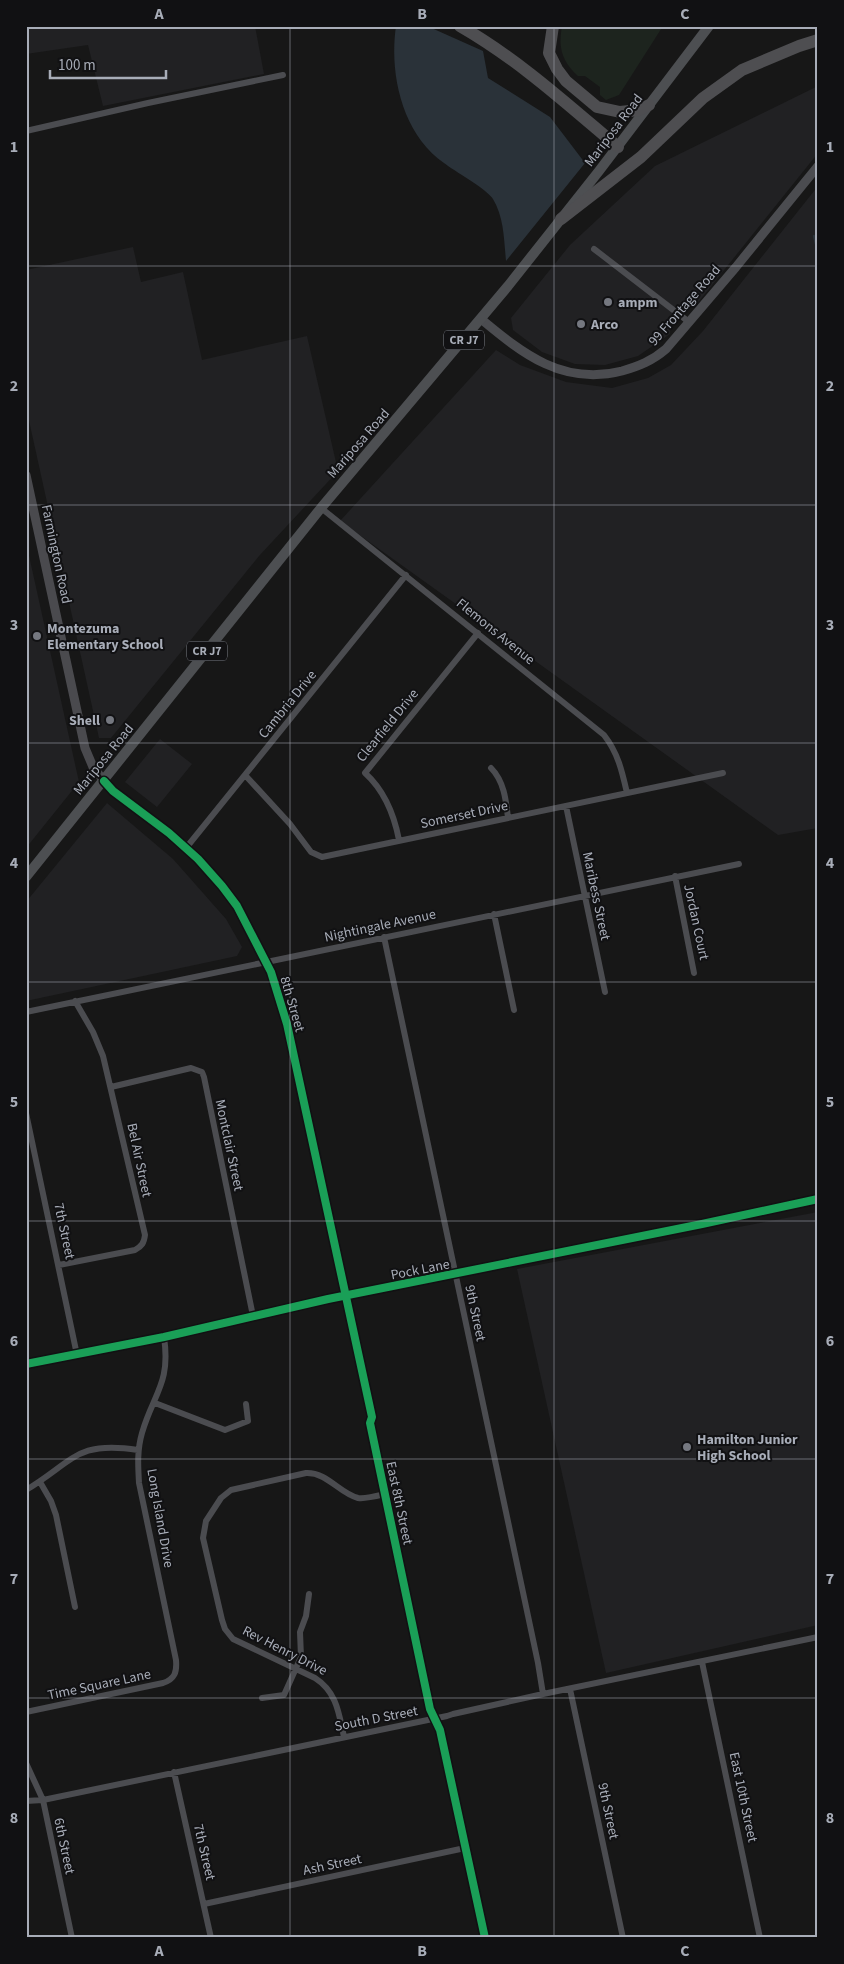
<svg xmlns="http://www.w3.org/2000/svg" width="844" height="1964" viewBox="0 0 844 1964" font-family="'Source Sans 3',sans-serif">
  <rect width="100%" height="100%" fill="#171717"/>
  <path fill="#212123" d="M26,26h229l9,48 -161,32 -15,-61 -62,9z
    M818,86v67l-122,152h-8l-17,14 -1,15 -32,22 -33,9 -30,-1 -33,-12 -29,-22 -2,-12 59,-73 85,-79z
    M818,186v642l-40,7 -438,-314 156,-171 24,15 46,17 46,6 36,-10 23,-13 32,-34z
    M133,247l8,35 42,-10 19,88 105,-24 31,135 -79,85 -148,182h-12l-73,-331v-137z
    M26,542l53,240 -53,66z
    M160,739l32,25 -35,43 -32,-25z
    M107,803l66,56 53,60 16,28 -5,9 -211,45v-99z
    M818,1212v413l-212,48 -89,-404z"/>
  <path fill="#1d241e" d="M562,26h101l-44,69 -13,5 -6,-5v-8l-15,-11h-7c-16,-15 -20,-28 -16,-50z"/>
  <path fill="#2a3239" d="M396,26h31l56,25 5,27 62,39 35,46 -79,98c-2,-21 -2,-44 -13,-62 -6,-10 -39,-28 -49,-36 -42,-29 -55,-89 -48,-137z"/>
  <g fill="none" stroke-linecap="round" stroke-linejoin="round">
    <path stroke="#2a3239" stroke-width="2.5" d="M814,236l4,16"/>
    <path stroke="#4b4c50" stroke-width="6" d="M26,131l122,-28 135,-28
      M594,249l95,73
      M321,508l283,227c14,18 18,36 23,58
      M491,768c13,13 15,32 17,50
      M245,775l45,49 21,28 11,5 401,-84
      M566,806l39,186
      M399,840c-5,-26 -14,-49 -34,-67l113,-140
      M186,848l220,-273
      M675,876l19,97
      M494,914l20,96
      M384,937c52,242 102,484 154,726l5,31
      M26,1012l713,-148
      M111,1087l80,-19 11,4 2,5 49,239
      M26,1113l51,242
      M59,1265l76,-15c7,-4 9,-7 10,-15l-42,-179 -10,-24 -18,-31
      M155,1403l70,27 23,-9 -2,-17
      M40,1482l11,19 5,14 19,92
      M26,1490c47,-28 50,-50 112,-40
      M702,1662l58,276
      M570,1689l53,249
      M262,1698l22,-3 17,-38 -1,-25 6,-16 3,-22
      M26,1712l137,-29c12,-4 14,-11 13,-23l-37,-177c-1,-17 -2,-33 3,-50 11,-39 29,-49 22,-96
      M344,1737c-5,-23 -7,-45 -29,-59l-82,-39 -8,-10 -3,-9 -19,-82 3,-17 15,-23 10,-8 75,-17c21,-1 33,20 52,25 8,1 19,-2 27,-4
      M26,1763l17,37 29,138
      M174,1772l37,166
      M26,1801l17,-1 404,-84 6,-2 90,-20 275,-57
      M204,1904l261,-56"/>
    <path stroke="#4b4c50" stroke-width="9" d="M481,319c42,35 82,67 141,52 17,-5 30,-10 44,-22l70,-82 82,-101
      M104,781l9,10 56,42 29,26 24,27 15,20 34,66 16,52 85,393 -2,6 60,286 10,21 45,208
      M26,1364l138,-27 164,-38 374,-75 116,-25"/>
    <path stroke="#4a4a4e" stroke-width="9" d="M26,475l59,273 8,19 11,14"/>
    <path stroke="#4d4f52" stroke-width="10" d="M26,877l295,-369 187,-222 91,-115 110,-145"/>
    <path stroke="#4e4e51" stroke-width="12" d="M460,26c59,34 106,77 158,121
      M553,26l-4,27 8,16 9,12 31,26 23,5 19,-2 10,-5
      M561,219l80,-62 62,-59 39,-28 57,-24 19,-6"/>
    <g stroke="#111113" stroke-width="11">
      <path id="cycleway" d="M104,781l9,10 56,42 29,26 24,27 15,20 34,66 16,52 85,393 -2,6 60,286 10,21 45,208
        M26,1364l138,-27 164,-38 374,-75 116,-25"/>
    </g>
    <use href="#cycleway" stroke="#1a9f57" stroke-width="8"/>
  </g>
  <path fill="none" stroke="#a8adb8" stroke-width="1" stroke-opacity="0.55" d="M290,26v1912M554,26v1912M26,266h792M26,505h792M26,743h792M26,982h792M26,1221h792M26,1459h792M26,1698h792"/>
  <g fill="#757880" stroke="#111113" stroke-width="2">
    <circle cx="608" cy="302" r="5"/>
    <circle cx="581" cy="324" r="5"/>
    <circle cx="37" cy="636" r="5"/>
    <circle cx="110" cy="720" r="5"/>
    <circle cx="687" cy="1447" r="5"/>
  </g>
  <g text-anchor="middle" stroke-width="4" stroke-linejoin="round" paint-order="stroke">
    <g fill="#111113" stroke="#7b7e86" stroke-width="1">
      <rect x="444" y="330.5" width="40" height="19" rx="4"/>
      <rect x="187" y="641.5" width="40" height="19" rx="4"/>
    </g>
    <g font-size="12" font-weight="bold" fill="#a8adb8">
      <text x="464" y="344">CR J7</text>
      <text x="207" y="655">CR J7</text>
    </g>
    <g font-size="14" fill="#a8adb8" stroke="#111113">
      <text transform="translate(613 130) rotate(-53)" y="5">Mariposa Road</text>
      <text transform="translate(684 305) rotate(-49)" y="5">99 Frontage Road</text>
      <text transform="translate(358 443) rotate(-49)" y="5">Mariposa Road</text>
      <text transform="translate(57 554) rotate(78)" y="5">Farmington Road</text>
      <text transform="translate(496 631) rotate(39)" y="5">Flemons Avenue</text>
      <text transform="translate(287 704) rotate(-51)" y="5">Cambria Drive</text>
      <text transform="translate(387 725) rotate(-51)" y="5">Clearfield Drive</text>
      <text transform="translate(103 759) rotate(-51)" y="5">Mariposa Road</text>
      <text transform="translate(464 814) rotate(-12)" y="5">Somerset Drive</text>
      <text transform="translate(597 896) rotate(78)" y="5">Maribess Street</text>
      <text transform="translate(697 922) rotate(78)" y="5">Jordan Court</text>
      <text transform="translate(380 925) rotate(-12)" y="5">Nightingale Avenue</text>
      <text transform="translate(293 1004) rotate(74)" y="5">8th Street</text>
      <text transform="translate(230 1145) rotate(78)" y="5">Montclair Street</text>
      <text transform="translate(140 1160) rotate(78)" y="5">Bel Air Street</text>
      <text transform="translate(65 1231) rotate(78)" y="5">7th Street</text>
      <text transform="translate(420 1269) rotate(-11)" y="5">Pock Lane</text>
      <text transform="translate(476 1313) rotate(78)" y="5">9th Street</text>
      <text transform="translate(400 1503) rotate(78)" y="5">East 8th Street</text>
      <text transform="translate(161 1518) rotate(80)" y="5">Long Island Drive</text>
      <text transform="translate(285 1650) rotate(27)" y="5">Rev Henry Drive</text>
      <text transform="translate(99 1684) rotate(-12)" y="5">Time Square Lane</text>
      <text transform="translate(376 1718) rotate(-11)" y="5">South D Street</text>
      <text transform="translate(744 1797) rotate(78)" y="5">East 10th Street</text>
      <text transform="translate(609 1811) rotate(78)" y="5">9th Street</text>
      <text transform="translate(65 1846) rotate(78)" y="5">6th Street</text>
      <text transform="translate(205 1852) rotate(77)" y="5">7th Street</text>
      <text transform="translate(332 1864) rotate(-12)" y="5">Ash Street</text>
    </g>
    <g font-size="14" font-weight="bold" fill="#a8adb8" stroke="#111113" text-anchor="start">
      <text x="618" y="307">ampm</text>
      <text x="591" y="329">Arco</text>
      <text x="47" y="633">Montezuma<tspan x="47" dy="16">Elementary School</tspan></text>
      <text x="100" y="725" text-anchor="end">Shell</text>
      <text x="697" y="1444">Hamilton Junior<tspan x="697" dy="16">High School</tspan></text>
    </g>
  </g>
  <rect width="844" height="1964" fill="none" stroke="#111113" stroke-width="55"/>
  <path d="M50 70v8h116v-8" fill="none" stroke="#a8adb8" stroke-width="2.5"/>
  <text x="58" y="70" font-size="15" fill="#a8adb8" stroke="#111113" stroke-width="4" paint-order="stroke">100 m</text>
  <rect x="28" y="28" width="788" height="1908" fill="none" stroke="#a8adb8" stroke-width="2"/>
  <g font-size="16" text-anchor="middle" font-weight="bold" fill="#a8adb8">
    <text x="159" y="19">A</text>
    <text x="422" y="19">B</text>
    <text x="685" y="19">C</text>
    <text x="14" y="152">1</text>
    <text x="830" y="152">1</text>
    <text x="14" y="391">2</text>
    <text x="830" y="391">2</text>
    <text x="14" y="630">3</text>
    <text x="830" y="630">3</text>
    <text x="14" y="868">4</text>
    <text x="830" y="868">4</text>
    <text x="14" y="1107">5</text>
    <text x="830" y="1107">5</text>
    <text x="14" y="1346">6</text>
    <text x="830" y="1346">6</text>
    <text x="14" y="1584">7</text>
    <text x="830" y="1584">7</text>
    <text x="14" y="1823">8</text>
    <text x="830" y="1823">8</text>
    <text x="159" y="1956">A</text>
    <text x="422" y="1956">B</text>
    <text x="685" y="1956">C</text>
  </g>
</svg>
